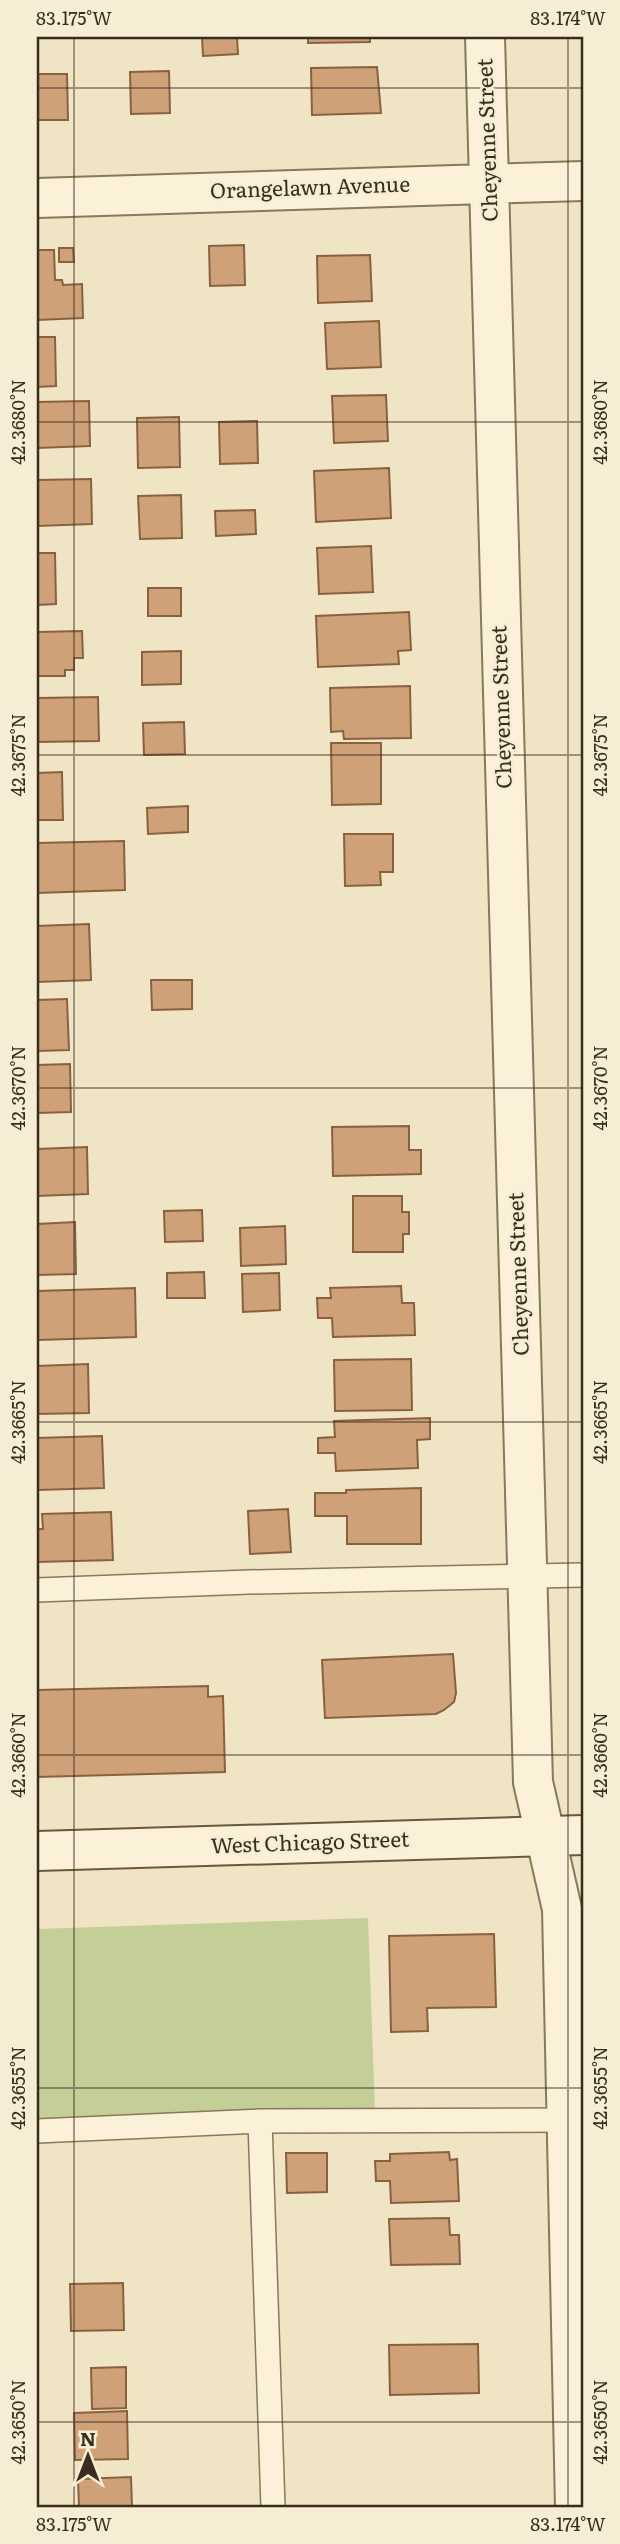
<svg xmlns="http://www.w3.org/2000/svg" width="620" height="2544" viewBox="0 0 620 2544" font-family="Literata,serif">
  <rect width="100%" height="100%" fill="#efe5c4"/>
  <path fill="#c4ce97" d="M368,1918l7,194 -338,7v-190z"/>
  <path fill="#cea179" stroke="#8a613f" stroke-width="2" d="M202,37h35l1,17 -35,2z
    M308,37h62v5l-62,1z
    M377,67l4,46 -69,2 -1,-47z
    M169,71l1,42 -39,1 -1,-42z
    M37,74h30l1,46h-31z
    M244,245l1,40 -35,1 -1,-40z
    M59,248h14l1,14h-15z
    M37,250h17l1,30h7l1,5 19,-1 1,34 -46,2z
    M370,255l2,46 -54,2 -1,-47z
    M379,321l2,46 -54,2 -2,-46z
    M37,337h18l1,49 -19,1z
    M386,395l2,46 -54,2 -2,-47z
    M89,401l1,45 -53,2v-46z
    M179,417l1,50 -42,1 -1,-50z
    M257,421l1,42 -38,1 -1,-42z
    M389,468l2,50 -75,4 -2,-51z
    M91,479l1,45 -55,2v-46z
    M181,495l1,43 -42,1 -2,-43z
    M255,510l1,24 -40,2 -1,-25z
    M371,546l2,46 -54,2 -2,-46z
    M37,553h18l1,51 -19,1z
    M148,588h33v28h-33z
    M409,612l2,38 -13,1 1,13 -81,3 -2,-51z
    M82,631l1,27h-9v12h-9v6h-28v-44z
    M181,651v33l-39,1v-33z
    M410,686l1,52 -67,1 -1,-8 -12,1 -1,-44z
    M98,697l1,44 -62,1v-44z
    M184,722l1,32 -41,1 -1,-32z
    M331,743h50v61l-49,1z
    M62,772l1,48h-26v-47z
    M188,806v26l-40,2 -1,-26z
    M344,834h49v38h-13l1,13 -36,1z
    M124,841l1,49 -88,3v-50z
    M89,924l2,56 -54,2v-56z
    M151,980h41v29l-40,1z
    M67,999l2,51 -32,1v-51z
    M70,1064l1,48 -34,1v-48z
    M409,1126v24h12v24l-88,2 -1,-49z
    M87,1147l1,47 -51,2v-47z
    M353,1196h49v16h7v22h-6v18h-50z
    M202,1210l1,31 -38,1 -1,-31z
    M75,1222l1,52 -39,1v-51z
    M285,1226l1,38 -45,2 -1,-38z
    M204,1272l1,26h-38v-25z
    M279,1273l1,37 -37,2 -1,-38z
    M401,1286l1,17h12l1,32 -82,2 -1,-19h-14l-1,-20h14l-1,-10z
    M135,1288l1,49 -98,3 -1,-49z
    M411,1359l1,51 -77,1 -1,-51z
    M88,1364l1,49 -52,1v-48z
    M430,1418v21l-13,1 1,28 -82,3 -1,-18h-17v-15l17,-1 -1,-16z
    M102,1436l2,52 -67,2v-52z
    M421,1488v56h-74v-28h-32v-23h31v-3z
    M288,1509l3,43 -41,2 -2,-43z
    M111,1512l2,48 -76,2v-33h6l-1,-15z
    M453,1654l3,39 -2,9 -10,8 -8,4 -111,4 -3,-58z
    M208,1686v11l15,-1 2,76 -188,5v-87z
    M494,1934l2,73 -69,1 1,23 -37,1 -2,-96z
    M449,2152l1,8 7,-1 2,42 -68,2 -1,-22h-14l-1,-20h15v-7z
    M286,2153h41v39l-40,1z
    M449,2218l1,17h9l1,29 -69,1 -2,-46z
    M123,2283l1,47 -53,1 -1,-47z
    M478,2344l1,49 -89,2 -1,-50z
    M126,2367v41l-34,1 -1,-41z
    M127,2411l1,48 -53,1 -1,-47z
    M131,2477l1,30h-53l-1,-28z"/>
  <g fill="none" stroke-linecap="round" stroke-linejoin="round">
    <g stroke="#8b775a" stroke-width="26">
      <path id="lane" d="M37,1590l212,-8 334,-7
        M260,2121l13,386
        M37,2131l223,-10 316,-1"/>
    </g>
    <g stroke="#8b775a" stroke-width="42">
      <path id="street" d="M485,37l48,1745 29,127 13,598
        M37,198l546,-17"/>
    </g>
    <g stroke="#6c573d" stroke-width="42">
      <path id="secondary" d="M37,1851l546,-16"/>
    </g>
    <use href="#lane" stroke="#faf1d8" stroke-width="23"/>
    <use href="#street" stroke="#faf1d8" stroke-width="38"/>
    <use href="#secondary" stroke="#faf1d8" stroke-width="38"/>
  </g>
  <path fill="none" stroke="#3a2d1e" stroke-width="2" stroke-opacity="0.45" d="M74,37v2470M568,37v2470M37,88h546M37,422h546M37,755h546M37,1088h546M37,1422h546M37,1755h546M37,2088h546M37,2422h546"/>
  <g text-anchor="middle" stroke-width="5" stroke-linejoin="round" paint-order="stroke">
    <g font-size="21" fill="#3a2d1e" stroke="#f6eed4">
      <text transform="translate(488 140) rotate(-92)" y="7">Cheyenne Street</text>
      <text transform="translate(310 188) rotate(-2)" y="7">Orangelawn Avenue</text>
      <text transform="translate(502 707) rotate(-92)" y="7">Cheyenne Street</text>
      <text transform="translate(519 1274) rotate(-92)" y="7">Cheyenne Street</text>
      <text transform="translate(310 1843) rotate(-2)" y="7">West Chicago Street</text>
    </g>
  </g>
  <rect width="620" height="2544" fill="none" stroke="#f6eed4" stroke-width="77"/>
  <g transform="translate(88 2456)" stroke="#f6eed4" stroke-width="5" paint-order="stroke">
  <path d="M0-5L12 26L0 18L-12 26Z" fill="#3a2d1e"/>
  <text y="-10" font-size="19" font-weight="bold" text-anchor="middle" fill="#3a2d1e">N</text>
  </g>
  <rect x="38" y="38" width="544" height="2468" fill="none" stroke="#3a2d1e" stroke-width="2.5"/>
  <g font-size="18" text-anchor="middle" fill="#3a2d1e">
    <text x="74" y="25">83.175°W</text>
    <text x="568" y="25">83.174°W</text>
    <text transform="translate(19 422) rotate(-90)" y="6">42.3680°N</text>
    <text transform="translate(601 422) rotate(-90)" y="6">42.3680°N</text>
    <text transform="translate(19 755) rotate(-90)" y="6">42.3675°N</text>
    <text transform="translate(601 755) rotate(-90)" y="6">42.3675°N</text>
    <text transform="translate(19 1088) rotate(-90)" y="6">42.3670°N</text>
    <text transform="translate(601 1088) rotate(-90)" y="6">42.3670°N</text>
    <text transform="translate(19 1422) rotate(-90)" y="6">42.3665°N</text>
    <text transform="translate(601 1422) rotate(-90)" y="6">42.3665°N</text>
    <text transform="translate(19 1755) rotate(-90)" y="6">42.3660°N</text>
    <text transform="translate(601 1755) rotate(-90)" y="6">42.3660°N</text>
    <text transform="translate(19 2088) rotate(-90)" y="6">42.3655°N</text>
    <text transform="translate(601 2088) rotate(-90)" y="6">42.3655°N</text>
    <text transform="translate(19 2422) rotate(-90)" y="6">42.3650°N</text>
    <text transform="translate(601 2422) rotate(-90)" y="6">42.3650°N</text>
    <text x="74" y="2531">83.175°W</text>
    <text x="568" y="2531">83.174°W</text>
  </g>
</svg>
